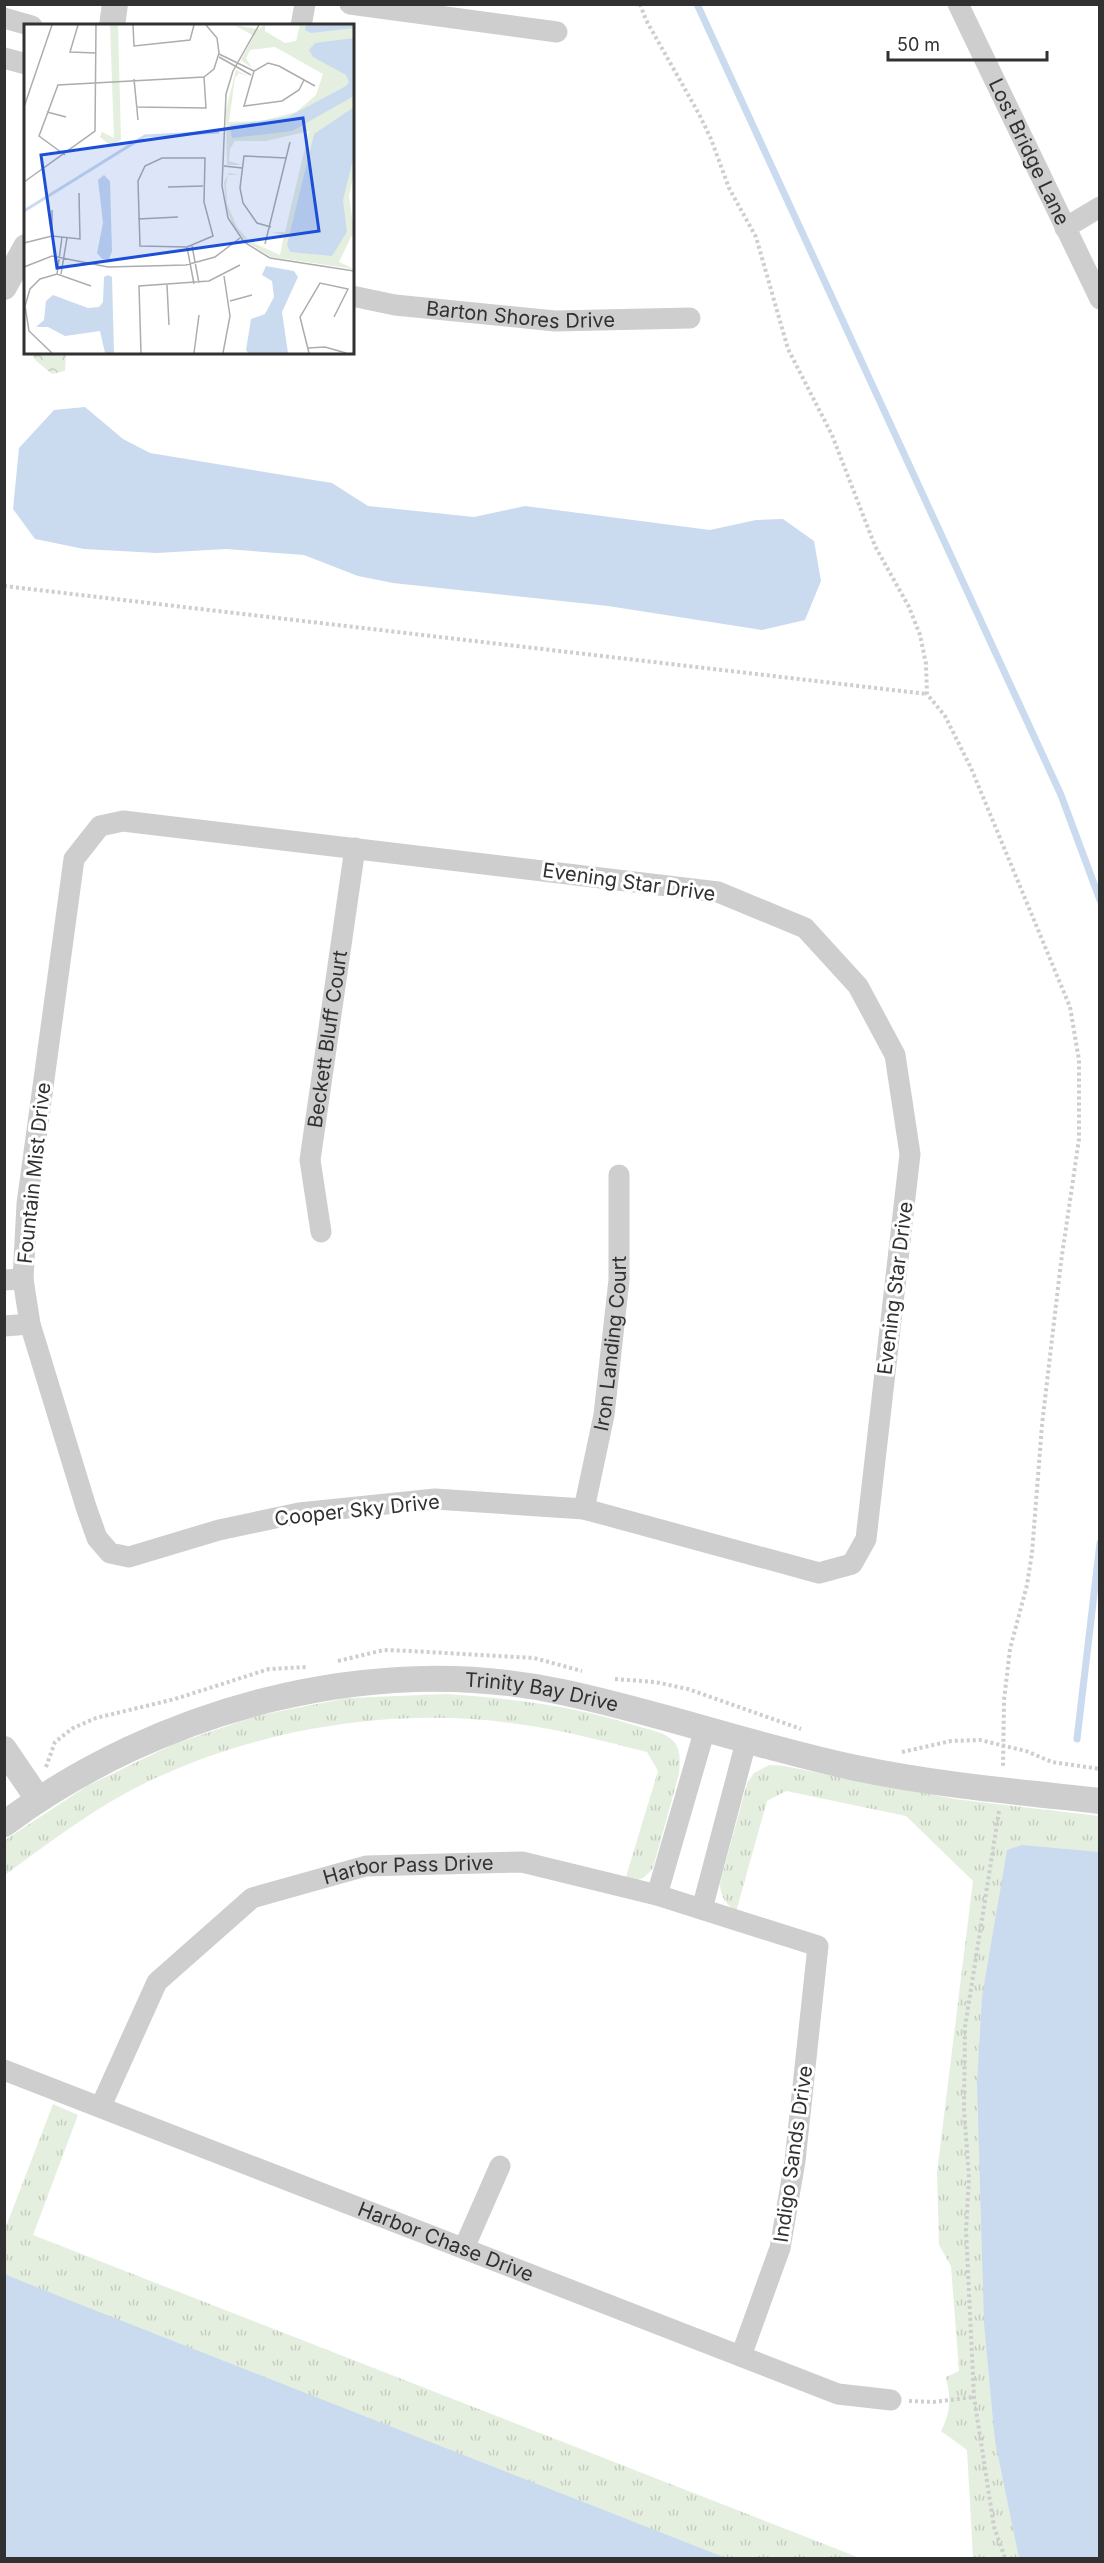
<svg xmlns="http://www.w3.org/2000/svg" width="1104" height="2563" viewBox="0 0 1104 2563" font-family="Inter,sans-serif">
  <defs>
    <pattern id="grass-tufts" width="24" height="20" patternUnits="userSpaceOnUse" patternTransform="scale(1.5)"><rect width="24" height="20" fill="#e5efdf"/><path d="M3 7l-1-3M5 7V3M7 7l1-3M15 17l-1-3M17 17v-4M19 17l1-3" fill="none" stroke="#c5cdc0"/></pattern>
    <pattern id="forest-crowns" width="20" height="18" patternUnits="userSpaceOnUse" patternTransform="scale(1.5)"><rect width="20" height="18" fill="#e5efdf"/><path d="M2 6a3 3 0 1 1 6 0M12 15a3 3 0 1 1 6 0" fill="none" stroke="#c5cdc0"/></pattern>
  </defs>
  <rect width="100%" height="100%" fill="#fff"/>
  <path fill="url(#grass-tufts)" d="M446,1694c70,5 124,11 191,32 12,4 30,6 38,17 6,8 5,21 4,31l-26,94c-9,11 -14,14 -28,12l33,-109 -11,-19c-43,-11 -85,-22 -129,-28 -122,-18 -257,4 -369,57 -52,25 -98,60 -144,94v-33l3,-4 79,-52 87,-42 86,-29 88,-17z
    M769,1765l15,1 171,33 144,17v742h-126l-6,-108 -26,-19c10,-20 10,-33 5,-54l13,-6 -8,-105 -12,-21 -2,-73 36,-291 -67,-65 -120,-25 -19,10 -31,111c-10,-8 -16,-16 -16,-29l27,-100 7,-10z
    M53,2104l25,11 -45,120 827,323h-855l-1,-334h3z"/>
  <path fill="url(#forest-crowns)" d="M32,353h34l-1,18 -13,3 -17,-14z"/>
  <path fill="#cadbef" d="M85,407l38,32 27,14 182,30 36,23 106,11 51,-11 185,24 46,-10 27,-1 31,22 7,40 -16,39 -43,10 -154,-24 -215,-23 -35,-7 -54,-21 -78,-6 -69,4 -73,-4 -49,-10 -22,-30 6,-61 35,-38z
    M1022,1845l77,7v706h-80l-24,-117 -11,-118 -7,-240 5,-86 25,-147z
    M4,2274l70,28 652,256h-721z"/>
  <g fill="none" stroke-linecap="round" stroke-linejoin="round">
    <path stroke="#cadbef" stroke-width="7" d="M697,4l364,791 39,105
      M1077,1739l23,-196"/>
    <path stroke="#cecece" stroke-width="4" stroke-dasharray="3 3" stroke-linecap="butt" d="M640,4l6,16 53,94 12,25 18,49 27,49 32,112 44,86 43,111 34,61 11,28 6,29 1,30 18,22 26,52 99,239 9,53v79l-18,123 -19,163 -10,128 -5,32 -17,64 -6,51 -1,67
      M4,586l923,108
      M338,1661l46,-11 26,1 124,7 48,13
      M615,1679l40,3 33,7 113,40
      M902,1752l49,-11 29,-1 46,11 26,11 48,7
      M46,1767l9,-25 18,-14 23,-10 79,-19 94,-30 38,-2
      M999,1811l-34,216 -1,82 5,69 -3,52 8,167 20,130 11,31
      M909,2401l24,1 41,-5"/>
    <g stroke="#cecece" stroke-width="21">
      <path d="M350,4l207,28"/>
      <path id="s1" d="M958,4l142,295"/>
      <path d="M4,18l28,8"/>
      <path d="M301,26l4,-22"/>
      <path d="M4,58l22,6"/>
      <path d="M1065,228l35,-21"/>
      <path id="s2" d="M352,296l43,9 160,16 135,-3"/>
      <path d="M123,821l595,71 87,36 53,58 37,69 15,99 -44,385 -14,25 -33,9 -235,-64 -149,-10 -136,14 -80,17 -90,27 -19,-4 -13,-15 -11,-31 -56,-183 -7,-45 4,-75 47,-345 26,-33z"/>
      <path id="s3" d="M321,1232l-11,-72 45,-312"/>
      <path d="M4,1280l19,-1"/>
      <path d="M4,1326l26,-2"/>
      <path id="s4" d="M584,1509l20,-94 15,-135v-105"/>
      <path d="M657,1895l48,-166"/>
      <path d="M702,1909l44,-167"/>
      <path id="s5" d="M4,2070l834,324 53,6"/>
      <path id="s6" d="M101,2106l56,-124 95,-84 114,-32 156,-4 135,33 161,51 -23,215 -15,87 -39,108"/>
      <path d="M464,2248l36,-82"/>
    </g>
    <g stroke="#cecece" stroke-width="26">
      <path d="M112,26l3,-22"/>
      <path d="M4,287l22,-40"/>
      <path d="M4,1749l34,50"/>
      <path id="s7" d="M4,1824c155,-115 367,-173 558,-132 99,21 195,55 294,76 80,17 162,24 244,33"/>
    </g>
  </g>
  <g text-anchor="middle" stroke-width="6" stroke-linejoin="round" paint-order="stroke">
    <g font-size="20" fill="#313131" stroke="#fff">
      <text dy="7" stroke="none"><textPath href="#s1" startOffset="164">Lost Bridge Lane</textPath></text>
      <text dy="7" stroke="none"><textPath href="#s2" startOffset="170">Barton Shores Drive</textPath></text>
      <text transform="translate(629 882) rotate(8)" y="7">Evening Star Drive</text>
      <text dy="7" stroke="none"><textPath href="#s3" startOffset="195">Beckett Bluff Court</textPath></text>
      <text transform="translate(34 1173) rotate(-84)" y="7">Fountain Mist Drive</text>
      <text transform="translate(895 1288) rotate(-83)" y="7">Evening Star Drive</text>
      <text dy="7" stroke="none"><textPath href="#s4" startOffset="168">Iron Landing Court</textPath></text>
      <text transform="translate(357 1510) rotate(-6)" y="7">Cooper Sky Drive</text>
      <text dy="7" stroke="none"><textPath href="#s7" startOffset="570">Trinity Bay Drive</textPath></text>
      <text dy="7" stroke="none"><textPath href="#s6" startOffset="423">Harbor Pass Drive</textPath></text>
      <text transform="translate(793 2154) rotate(-82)" y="7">Indigo Sands Drive</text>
      <text dy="7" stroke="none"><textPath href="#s5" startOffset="474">Harbor Chase Drive</textPath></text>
    </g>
  </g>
  <g transform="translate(24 24)">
    <rect width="330" height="330" fill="#fff"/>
    <path d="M86,1h8l3,115 -11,5 -10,-8 2,-5 12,6zM210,1l24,4 7,-4v6l20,12 11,-2 4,-16h54v147l-5,24 5,35 -15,31 15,7 -83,-12 -26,-16 -12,-16 -7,-17 -2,-26 5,-9 11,2h-12l-2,9 1,20 10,23 12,14 31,14 4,-20 -12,-3h13l24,-101 -43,10h-31l-5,8 -1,12 13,4h-15l-1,-55 10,-40 14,7 -11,-4 -4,5 -6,44 33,-1 34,-9 20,-17 7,-21 -48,-27 -25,3 -4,8 6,10 -11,-8 13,-24z" fill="#e5efdf"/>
    <path d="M330,1v3l-43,5 -6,-3 1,-5zM330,14v58l-62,35 -60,7 -2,-13 58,-8 58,-31 3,-4 -3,-7 -33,-18 -4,-7 6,-7zM330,83v48l-11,45 4,32 -15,24 -42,-4 -3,-7 27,-111zM80,151l6,6 2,70 -3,8h-7l-5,-6 6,-30 -5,-43zM242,242l28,5 4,6 -16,35 6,41h-40l-2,-3 5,-31 14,-5 9,-17 -2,-16 -10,-6zM84,251l4,2 2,76h-9l-5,-22 -35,5 -17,-9h-12l8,-7 2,-19 7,-6 35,13 11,-1 4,-5 1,-25z" fill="#cadbef"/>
    <path fill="none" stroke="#cadbef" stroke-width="3" d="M0,187l121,-75 74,-4"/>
    <path fill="none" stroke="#adadad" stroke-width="1.5" d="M54,1l-8,27 26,1M109,1l1,21 56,-6 4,-15M235,1l-26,46 -7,23 -4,92 6,32 16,24 26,16 84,13M195,30l35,17M195,33l32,18M110,55l4,41M280,56l-5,10 -17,11 -38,5 10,-35 14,-8 11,3 36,20M0,83l28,-82M112,83l70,1 -2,-31M23,88l19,5M41,131l-26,-19 19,-51 146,-8 10,-8 5,-16 -2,-15 -11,-13M138,134h43l-1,44 9,34 -26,11 -47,-1 -2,-65 7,-15zM200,142l18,2M0,158l71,-51 1,-106M144,163l35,-1M28,186v26M114,195l40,-2M247,203l-14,-4 -14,-20 -3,-15 4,-32 43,2M0,219l28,-7 28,3 -1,-46M241,220l25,-102M168,222l7,37M163,223l7,37M0,243l28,-11 56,11 78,-2 29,-8 25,-19M33,250l5,-37M37,250l6,-36M143,261l2,40M206,277l22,-6M284,324l17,-1 21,6M28,329l-23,-22 -4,-25 5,-17 10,-10 17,-5 34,12M117,329l-2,-67 70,-5 31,-16M170,329l5,-38M199,329l7,-37 -6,-40M285,329l-9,-36 20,-34 28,6 -14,28"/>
    <path fill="#1d4ed8" fill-opacity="0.15" stroke="#1d4ed8" stroke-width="3" d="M279,94l16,113 -262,37 -16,-113z"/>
    <rect width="330" height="330" fill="none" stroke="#313131" stroke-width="3"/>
  </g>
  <rect width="1104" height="2563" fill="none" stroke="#313131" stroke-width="12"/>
  <path d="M888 51v9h159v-9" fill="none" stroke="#313131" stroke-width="3"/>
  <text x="897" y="51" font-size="18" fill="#313131" stroke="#ffffff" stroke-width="4.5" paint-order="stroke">50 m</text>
</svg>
